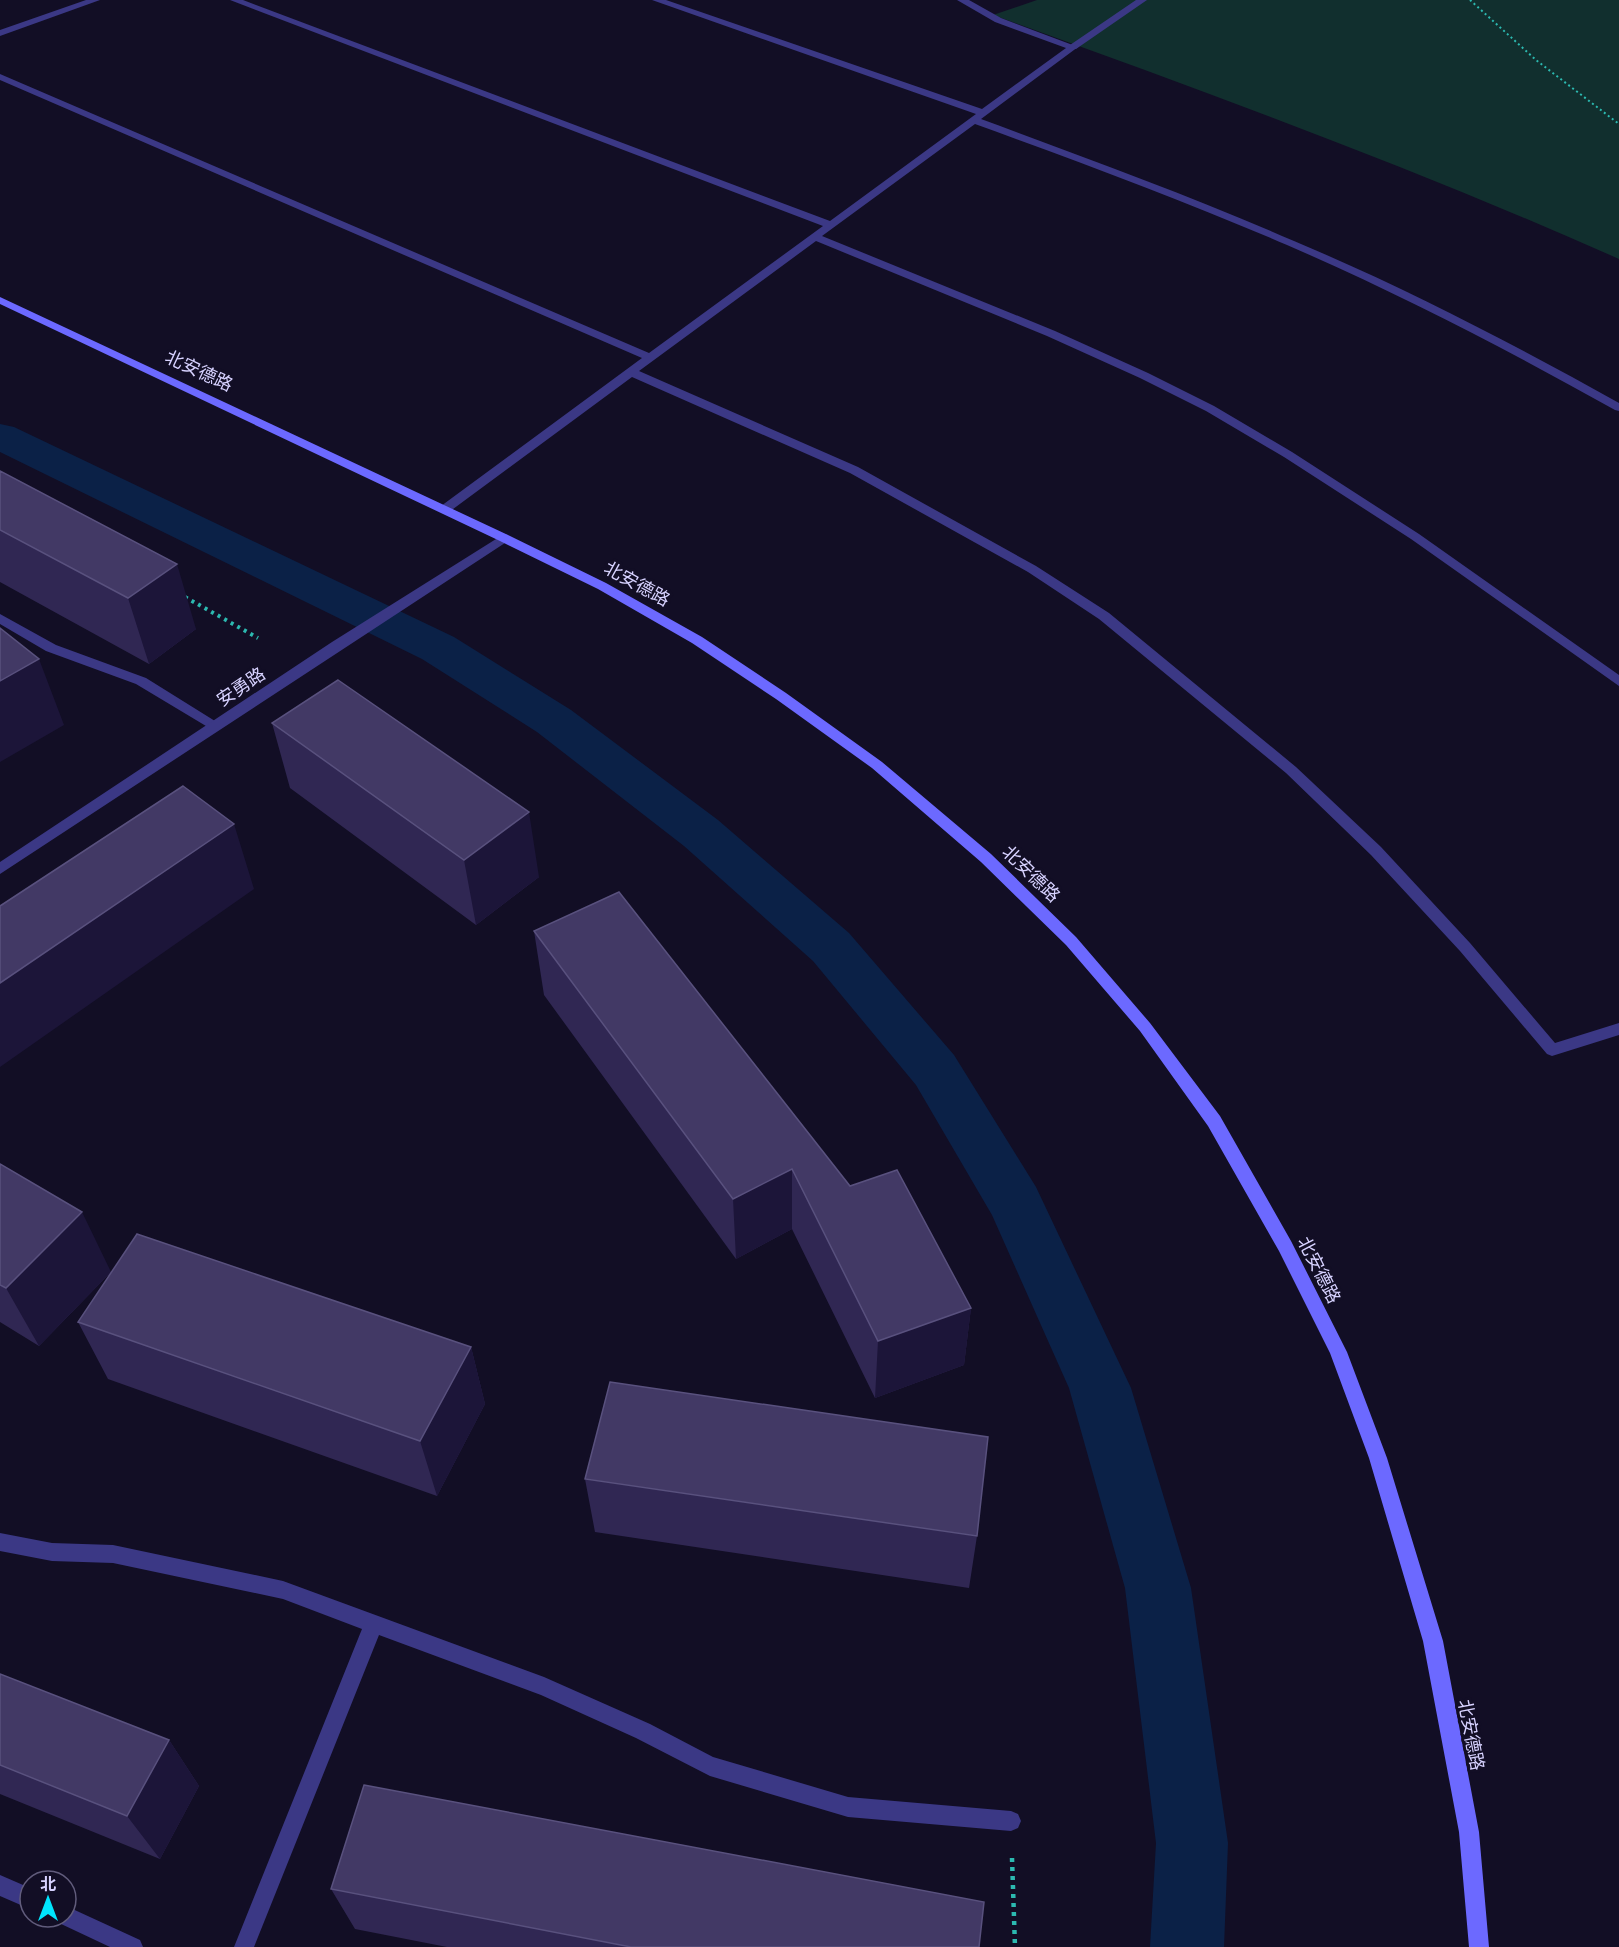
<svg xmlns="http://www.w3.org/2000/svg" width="1619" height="1947" viewBox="0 0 1619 1947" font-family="'Noto Sans','Noto Sans SC',sans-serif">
  <rect width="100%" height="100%" fill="#120e25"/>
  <path fill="#112f2e" d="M1037,0h582v259c-204,-91 -415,-168 -626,-244z"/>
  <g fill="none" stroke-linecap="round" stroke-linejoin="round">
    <path fill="#0b2147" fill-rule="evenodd" d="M0,424l14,3 440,210 117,73 147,110 131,113 105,122 82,132 95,201 60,200 37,255 -4,104h-74l6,-104 -31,-255 -56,-200 -77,-173 -76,-130 -103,-124 -129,-115 -147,-114 -115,-73 -422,-207z"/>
    <path stroke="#2cb9b0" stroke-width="2" stroke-dasharray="2 3" stroke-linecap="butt" d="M1470,0l66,60 83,64"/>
    <path stroke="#2cb9b0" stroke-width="4" stroke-dasharray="3 4.5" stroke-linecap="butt" d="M185,597l73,41"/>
    <path stroke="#2cb9b0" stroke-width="4.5" stroke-dasharray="4 5" stroke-linecap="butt" d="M1012,1858l3,89"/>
    <path fill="#3b3885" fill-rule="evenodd" d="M1136,0h11l-71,49h-6v-4z
      M0,614l56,31 90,33 77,48 -7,5 -5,-2 -75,-45 -90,-33 -46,-27z
      M0,1533l52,10 61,2 170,36 261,96 106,47 63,33 135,40 163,14 7,3 3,7 -3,7 -7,3 -163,-14 -138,-41 -74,-38 -95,-43 -162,-60 -125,312h-20l128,-318 -79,-30 -170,-36 -61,-2 -52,-10z
      M0,1875l30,13v21l-30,-13z
      M66,1906l74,34 3,7h-33l-51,-24 -3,-6h10z"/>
    <path fill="#3b3885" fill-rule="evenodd" d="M86,0h14l-100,36v-6z
      M230,0h13l587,221 146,-107 -324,-114h14l316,109 84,-61 -71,-26 -38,-22h12l32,18 77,29 -97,72c105,39 210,77 313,122 112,47 219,103 325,162v8l-4,-1c-107,-60 -215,-116 -328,-165 -102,-44 -207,-83 -312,-121l-153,112 233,95 93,42 66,33 78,46 127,82 200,141v11l-208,-147 -127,-82 -78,-46 -66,-33 -93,-42 -231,-95 -177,130 219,96 178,99 73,47 187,154 85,80 89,96 85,100 64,-20v12l-67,21 -5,-2 -87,-103 -89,-96 -85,-82 -187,-154 -71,-47 -178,-99 -218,-96 -183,135h-8v-6l201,-148 -642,-278v-6l649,279 174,-127z
      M504,534l4,1v6l-508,333v-12l332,-220z"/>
    <path fill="#6c69ff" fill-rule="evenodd" d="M0,297l508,238 98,48 96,54 84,56 96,69 109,92 85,83 74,86 70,93 71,125 56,111 40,106 56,183 36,191 10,115h-20l-10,-115 -36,-191 -54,-183 -39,-105 -51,-102 -71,-125 -68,-95 -74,-86 -85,-83 -109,-94 -96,-69 -84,-56 -94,-54 -98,-48 -500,-237z"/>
  </g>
  <path fill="#302753" d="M0,471l196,158 -47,35 -149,-82z
    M272,723l267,154 -63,48 -186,-137z
    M534,931l437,377 -7,57 -89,33 -83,-169 -56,30 -192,-264z
    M0,1164l111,108 -72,74 -39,-24z
    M78,1322l393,25 14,57 -48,92 -329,-117z
    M585,1479l392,57 -8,52 -374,-56z
    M0,1674l169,66 30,46 -39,73 -160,-65z
    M331,1889l648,58h-532l-92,-18z"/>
  <path fill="#1c1539" d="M177,564l19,65 -47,35 -21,-66z
    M39,659l25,66 -64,37v-81z
    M529,812l10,65 -63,48 -12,-65z
    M234,824l20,65 -254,178v-84z
    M792,1169v60l-56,30 -3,-60z
    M82,1212l29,60 -72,74 -33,-58z
    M971,1308l-7,57 -89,33 3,-57z
    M471,1347l14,57 -48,92 -17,-55z
    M169,1740l30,46 -39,73 -33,-43z"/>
  <path fill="#423965" stroke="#59517e" stroke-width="1.5" d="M0,471l177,93 -49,34 -128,-68z
    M0,628l39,31 -39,22z
    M338,680l191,132 -65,48 -192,-137z
    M183,786l51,38 -234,159v-77z
    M619,892l231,294 47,-16 74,138 -93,33 -86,-172 -59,30 -199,-268z
    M0,1164l82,48 -76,76 -6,-3z
    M137,1234l334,113 -51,94 -342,-119z
    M610,1382l378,55 -11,99 -392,-57z
    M0,1674l169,66 -42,76 -127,-51z
    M364,1785l620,117 -5,45h-348l-300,-58z"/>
  <g text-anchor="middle" stroke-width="6" stroke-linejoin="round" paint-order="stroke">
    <g font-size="18" fill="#d7d2ff" stroke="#120e25">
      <text transform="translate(199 371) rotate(25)" y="6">北安德路</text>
      <text transform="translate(637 584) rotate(29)" y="6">北安德路</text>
      <text transform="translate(241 687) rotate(-34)" y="6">安勇路</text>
      <text transform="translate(1031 874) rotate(44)" y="6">北安德路</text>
      <text transform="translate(1319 1270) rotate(63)" y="6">北安德路</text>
      <text transform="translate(1471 1735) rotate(79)" y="6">北安德路</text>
    </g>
  </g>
  <g transform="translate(48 1899)"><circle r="28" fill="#120e25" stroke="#615c7c" stroke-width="1.5"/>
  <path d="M0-4.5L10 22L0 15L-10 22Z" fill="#00e5fd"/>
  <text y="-9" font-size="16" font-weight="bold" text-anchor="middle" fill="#d7d2ff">北</text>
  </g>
</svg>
